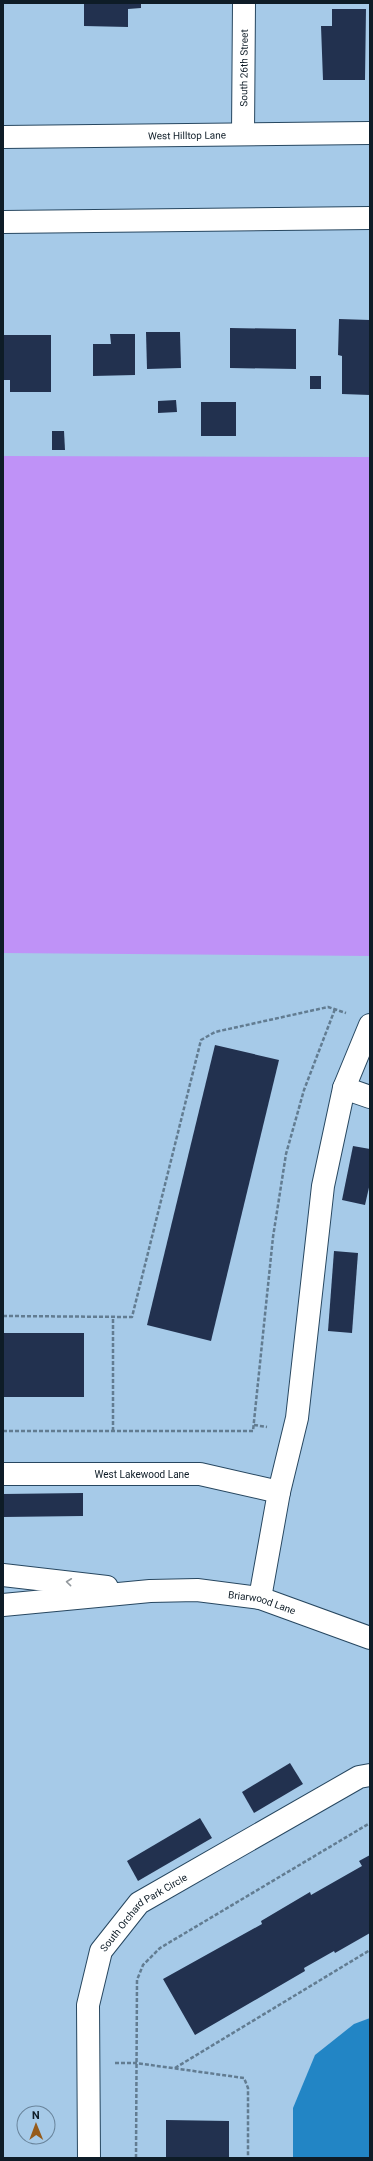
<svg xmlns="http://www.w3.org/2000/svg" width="373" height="2161" font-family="Roboto,sans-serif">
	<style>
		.green { fill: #bf92f7 }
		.water { fill: #2285c5 }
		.building { fill: #22314f }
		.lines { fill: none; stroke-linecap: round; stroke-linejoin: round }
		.minor-casing { stroke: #274760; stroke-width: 24 }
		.path { stroke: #627c91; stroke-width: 2.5; stroke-dasharray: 4 2; stroke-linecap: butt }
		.minor { stroke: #fff; stroke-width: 22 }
		.oneway { stroke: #93999e }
		.labels { text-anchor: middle; stroke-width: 4; stroke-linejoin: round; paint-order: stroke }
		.street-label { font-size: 10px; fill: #0e1c27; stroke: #a6cae8 }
	</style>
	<rect width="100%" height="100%" fill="#a6cae8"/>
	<!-- green -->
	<path class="green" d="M3 456 370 457V956L3 953Z"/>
	<!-- water -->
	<path class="water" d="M370 2018V2158H293V2108L315 2055 354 2024Z"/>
	<!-- building -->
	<g class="building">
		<path d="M84 3H141V8L128 9V27L84 26Z"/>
		<path d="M332 9H366L365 80H323L321 26H332Z"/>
		<path d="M339 319 370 320V395L342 394V356L338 355Z"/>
		<path d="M230 328 296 329V369L230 368Z"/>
		<path d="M146 332H180L181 368 147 369Z"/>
		<path d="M110 334H135V375L93 376V344H111Z"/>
		<path d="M3 335H51V392H10V380H3Z"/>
		<rect x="310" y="376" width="11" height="13"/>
		<path d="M176 400 177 412 158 413V401Z"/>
		<rect x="201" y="402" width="35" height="34"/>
		<path d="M52 431H64L65 450H52Z"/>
		<path d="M215 1045 279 1060 211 1341 147 1325Z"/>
		<path d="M353 1146 370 1149V1183L365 1205 342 1200Z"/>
		<path d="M334 1251 358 1253 352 1333 328 1331Z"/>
		<rect x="3" y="1333" width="81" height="64"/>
		<path d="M83 1493V1516L3 1517V1494Z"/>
		<path d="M290 1763 303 1784 254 1813 242 1792Z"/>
		<path d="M200 1818 212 1838 138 1881 127 1861Z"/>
		<path d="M370 1855V1933L335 1953 334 1951 304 1968 305 1971 195 2035 163 1979 262 1924 261 1921 310 1892 311 1895 362 1866 359 1861Z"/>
		<path d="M166 2120 229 2121V2158H166Z"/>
	</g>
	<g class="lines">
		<!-- minor casing -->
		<g class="minor-casing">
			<g id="minor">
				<path id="s1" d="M243 133 244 3"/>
				<path id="s2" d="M3 137 370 133"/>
				<path d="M3 222 370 218"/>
				<path d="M344 1088 370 1097"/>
				<path id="s3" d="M3 1474H200L279 1492"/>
				<path d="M3 1575 107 1587"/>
				<path d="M260 1598 279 1492 297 1418 323 1186 344 1088 370 1025"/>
				<path id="s4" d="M3 1605 150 1591 197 1590 260 1598 370 1638"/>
				<path id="s5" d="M89 2158 88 2005 101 1951 139 1903 359 1777 370 1775"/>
			</g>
		</g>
		<!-- path -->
		<g class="path">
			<path d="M3 1316 132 1317 201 1040 215 1032 328 1007 346 1013"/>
			<path d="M254 1425 267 1427"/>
			<path d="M3 1431H253L273 1237 286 1154 304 1090 335 1009"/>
			<path d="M113 1431V1317"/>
			<path d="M115 2063H136L244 2078 248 2088V2158"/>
			<path d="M175 2068 370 1950"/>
			<path d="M136 2158 137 1980 143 1965 160 1948 370 1823"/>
		</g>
		<!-- minor -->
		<use href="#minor" class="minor"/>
	</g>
	<!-- one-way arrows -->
	<defs><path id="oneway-chevron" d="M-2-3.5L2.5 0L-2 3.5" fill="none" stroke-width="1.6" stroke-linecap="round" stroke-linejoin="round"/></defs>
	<use class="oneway" href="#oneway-chevron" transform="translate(69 1582) rotate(-174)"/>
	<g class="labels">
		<!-- street labels -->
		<g class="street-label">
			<text dy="4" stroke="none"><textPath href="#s1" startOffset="65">South 26th Street</textPath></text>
			<text dy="4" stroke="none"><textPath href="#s2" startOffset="184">West Hilltop Lane</textPath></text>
			<text dy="4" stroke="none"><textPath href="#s3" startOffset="139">West Lakewood Lane</textPath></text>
			<text dy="4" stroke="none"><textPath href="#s4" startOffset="261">Briarwood Lane</textPath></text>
			<text dy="4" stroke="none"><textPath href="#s5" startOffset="267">South Orchard Park Circle</textPath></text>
		</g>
	</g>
	<!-- border -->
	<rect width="373" height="2161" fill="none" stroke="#0e1c27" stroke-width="8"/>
	<!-- north arrow -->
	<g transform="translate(36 2125) rotate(359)"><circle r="19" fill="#a6cae8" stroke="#69849b"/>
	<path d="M0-3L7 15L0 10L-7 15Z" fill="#965b1a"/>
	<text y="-6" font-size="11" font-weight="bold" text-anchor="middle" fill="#0e1c27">N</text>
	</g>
</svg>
